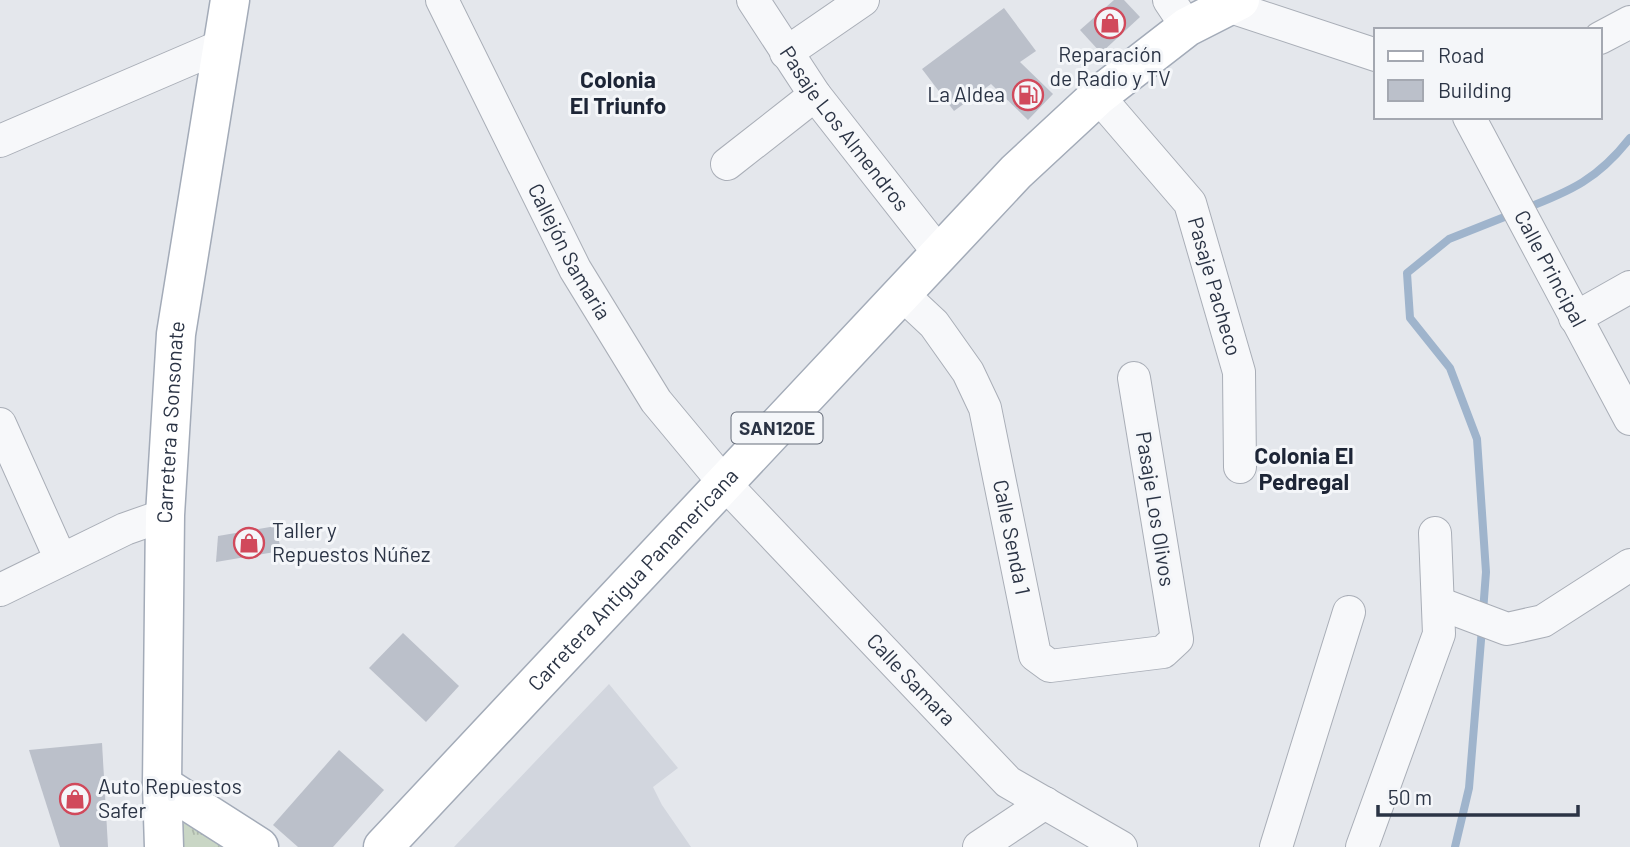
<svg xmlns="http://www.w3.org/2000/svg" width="1630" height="847" font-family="Barlow,sans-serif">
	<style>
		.built { fill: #d2d6de }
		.park { fill: url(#park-tufts) }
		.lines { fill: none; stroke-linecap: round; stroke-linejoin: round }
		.stream { stroke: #9fb4cc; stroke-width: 8 }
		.building { fill: #bbc0ca }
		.minor-casing { stroke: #a9aeb7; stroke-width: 34 }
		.primary-casing { stroke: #a3abb8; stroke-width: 41 }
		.minor { stroke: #f7f8fa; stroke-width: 32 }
		.primary { stroke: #fff; stroke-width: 38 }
		.labels { text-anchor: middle; stroke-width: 6; stroke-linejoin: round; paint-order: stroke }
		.shield { fill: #f4f6f9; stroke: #676e7b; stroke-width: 2 }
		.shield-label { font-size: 19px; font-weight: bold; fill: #2b3445 }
		.poi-label { font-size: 21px; fill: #2b3445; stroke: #f4f6f9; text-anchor: start }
		.street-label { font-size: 21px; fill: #2b3445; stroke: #f4f6f9 }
		.neighbourhood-label { font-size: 23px; font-weight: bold; fill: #1d2536; stroke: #f4f6f9 }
	</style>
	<defs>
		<pattern id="park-tufts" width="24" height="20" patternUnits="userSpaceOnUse" patternTransform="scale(1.75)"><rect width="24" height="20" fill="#c9d6c5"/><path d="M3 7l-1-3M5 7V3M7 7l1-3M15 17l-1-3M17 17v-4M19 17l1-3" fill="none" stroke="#adb8ab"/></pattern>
	</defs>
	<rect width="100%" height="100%" fill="#e4e7ec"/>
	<!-- built -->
	<path class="built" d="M609 684 678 768 653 787 662 805 691 847H454Z"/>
	<!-- park -->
	<path class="park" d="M191 820 227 847H183V824Z"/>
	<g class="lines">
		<!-- stream -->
		<g class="stream">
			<path d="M1524 209C1571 191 1598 179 1630 138"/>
			<path d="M1483 612 1486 572 1477 439 1450 368 1410 318 1407 273 1449 239 1512 214"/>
			<path d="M1455 847 1469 788 1482 628"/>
		</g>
	</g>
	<!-- building -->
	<g class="building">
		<path d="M1114 0H1124L1140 17 1101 53 1080 30Z"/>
		<path d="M1004 8 1036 51 1020 62 1053 94 1028 120 991 84 954 111 922 69Z"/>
		<path d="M276 526 281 551 216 562 218 536Z"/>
		<path d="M403 633 459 686 426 722 369 668Z"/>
		<path d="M102 743 108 847H60L29 750Z"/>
		<path d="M339 750 384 790 333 847H298L273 825Z"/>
	</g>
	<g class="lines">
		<!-- minor casing -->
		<g class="minor-casing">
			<g id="minor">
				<path id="s1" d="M442 0 575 269 656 401 725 484 1008 782 1121 847"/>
				<path id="s2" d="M753 0 815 95 939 253"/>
				<path d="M1169 0 1187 27"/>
				<path d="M1228 6 1376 55"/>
				<path d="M1600 38 1630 22"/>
				<path d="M786 53 863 0"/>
				<path id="s3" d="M1098 96 1190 203 1239 372 1240 467"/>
				<path id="s4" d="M1469 117 1630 419"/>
				<path d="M0 141 221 46"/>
				<path d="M727 164 815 95"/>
				<path id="s5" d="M903 295 934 324 968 372 985 408 1035 655 1050 666 1163 652 1177 639 1134 378"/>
				<path d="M1575 318 1630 287"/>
				<path d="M0 424 61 560"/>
				<path d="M0 590 125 529 165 515"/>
				<path d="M1438 603 1507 629 1543 621 1630 565"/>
				<path d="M979 847 1045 803"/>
				<path d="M1276 847 1349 612"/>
				<path d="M1362 847 1439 634 1435 533"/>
			</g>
		</g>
		<!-- primary casing -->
		<g class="primary-casing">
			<g id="primary">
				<path d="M162 785 259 847"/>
				<path id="s6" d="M164 847 162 785 165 515 176 334 230 0"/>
				<path id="s7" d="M383 847 1016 172 1098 96 1187 27 1240 0"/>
			</g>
		</g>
		<!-- minor -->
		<use href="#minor" class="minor"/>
		<!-- primary -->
		<use href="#primary" class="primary"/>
	</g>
	<!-- icons -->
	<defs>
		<g id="shop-ring" transform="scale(1.575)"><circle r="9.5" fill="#f4f6f9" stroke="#d1495b" stroke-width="1.5"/><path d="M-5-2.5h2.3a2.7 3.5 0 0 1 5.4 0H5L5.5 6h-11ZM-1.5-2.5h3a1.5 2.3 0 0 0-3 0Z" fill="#d1495b"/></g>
		<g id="fuel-ring" transform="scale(1.575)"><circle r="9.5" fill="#f4f6f9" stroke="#d1495b" stroke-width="1.5"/><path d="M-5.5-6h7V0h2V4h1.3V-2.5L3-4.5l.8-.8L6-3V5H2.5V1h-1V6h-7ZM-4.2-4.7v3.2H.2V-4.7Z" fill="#d1495b"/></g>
	</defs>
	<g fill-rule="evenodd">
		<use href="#shop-ring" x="1110" y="23"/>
		<use href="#fuel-ring" x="1028" y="95"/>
		<use href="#shop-ring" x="249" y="543"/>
		<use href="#shop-ring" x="75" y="799"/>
	</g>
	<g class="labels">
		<!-- shield labels -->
		<rect class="shield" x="731.5" y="412.5" width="91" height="31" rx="5"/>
		<g class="shield-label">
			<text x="777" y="435">SAN120E</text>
		</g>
		<!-- poi labels -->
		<g class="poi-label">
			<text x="1110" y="62" text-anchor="middle">Reparación<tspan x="1110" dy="24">de Radio y TV</tspan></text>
			<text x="1005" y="102" text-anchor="end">La Aldea</text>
			<text x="272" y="538">Taller y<tspan x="272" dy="24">Repuestos Núñez</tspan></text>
			<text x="98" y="794">Auto Repuestos<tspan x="98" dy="24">Safer</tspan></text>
		</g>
		<!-- street labels -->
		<g class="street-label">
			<text dy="7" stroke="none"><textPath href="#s2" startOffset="158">Pasaje Los Almendros</textPath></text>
			<text dy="7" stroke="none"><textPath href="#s1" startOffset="282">Callejón Samaria</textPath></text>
			<text dy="7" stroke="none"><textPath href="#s4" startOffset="172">Calle Principal</textPath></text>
			<text dy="7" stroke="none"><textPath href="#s3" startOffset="228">Pasaje Pacheco</textPath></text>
			<text dy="7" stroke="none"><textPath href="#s6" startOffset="425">Carretera a Sonsonate</textPath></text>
			<text transform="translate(1155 509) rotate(81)" y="7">Pasaje Los Olivos</text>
			<text dy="7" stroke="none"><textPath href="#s5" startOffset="273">Calle Senda 1</textPath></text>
			<text dy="7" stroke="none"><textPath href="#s7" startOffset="366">Carretera Antigua Panamericana</textPath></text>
			<text dy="7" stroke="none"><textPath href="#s1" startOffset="833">Calle Samara</textPath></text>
		</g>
		<!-- neighbourhood labels -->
		<g class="neighbourhood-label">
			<text x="618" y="88">Colonia<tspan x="618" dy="26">El Triunfo</tspan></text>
			<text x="1304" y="464">Colonia El<tspan x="1304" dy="26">Pedregal</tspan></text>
		</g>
	</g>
	<!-- legend -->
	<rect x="1374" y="28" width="228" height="91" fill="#f4f6f9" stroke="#a4a8b1" stroke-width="2"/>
	<rect x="1388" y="51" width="35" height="10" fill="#ffffff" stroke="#a4a8b1" stroke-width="2"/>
	<text x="1438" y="63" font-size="21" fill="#2b3445">Road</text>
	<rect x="1388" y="80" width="35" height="21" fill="#bbc0ca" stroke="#a4a8b1" stroke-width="2"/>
	<text x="1438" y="98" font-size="21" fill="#2b3445">Building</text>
	<!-- scale -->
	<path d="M1378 805v10h200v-10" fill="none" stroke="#2b3445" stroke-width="3.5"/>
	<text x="1388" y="805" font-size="21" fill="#2b3445" stroke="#f4f6f9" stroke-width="5" paint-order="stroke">50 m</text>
</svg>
